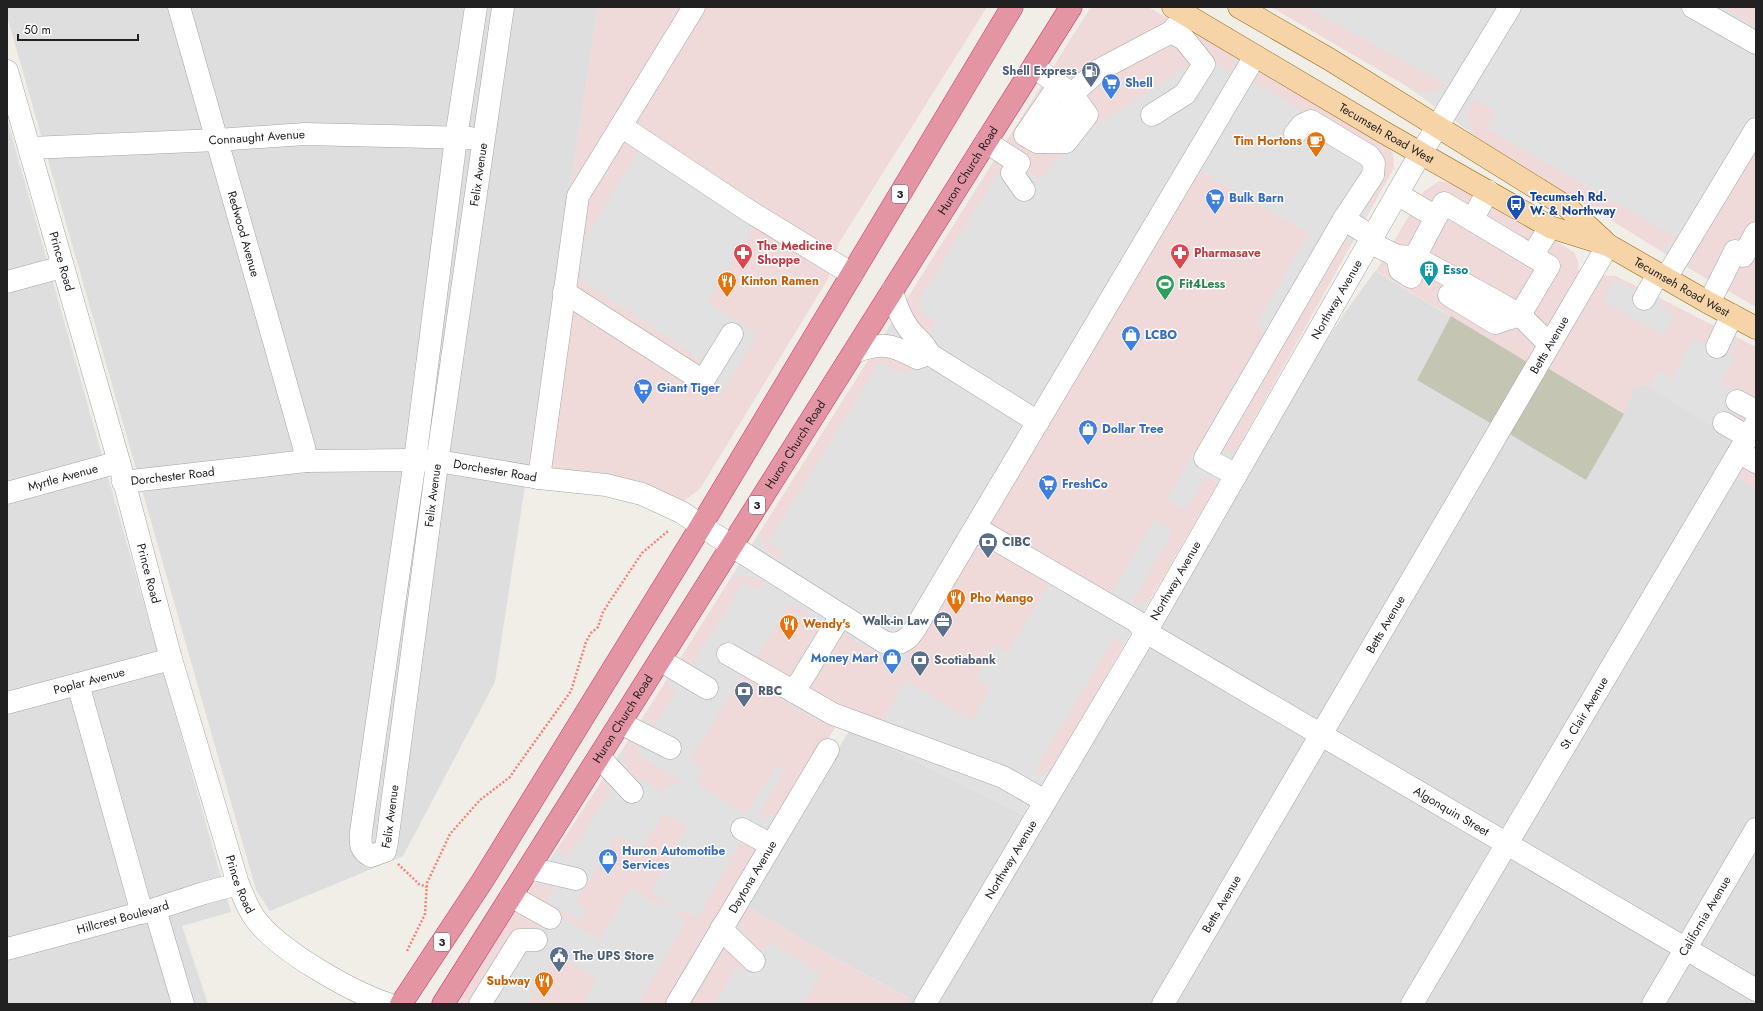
<svg xmlns="http://www.w3.org/2000/svg" width="1763" height="1011" font-family="Jost,sans-serif">
	<style>
		.residential { fill: #dfdede }
		.commercial { fill: #f0dad9 }
		.construction { fill: #c5c5b4 }
		.parking { fill: #e1e1e1; fill-rule: evenodd }
		.lines { fill: none; stroke-linecap: round; stroke-linejoin: round }
		.minor-casing { stroke: #a5a5a5; stroke-width: 23 }
		.major-casing { stroke: #956509; stroke-width: 23 }
		.highway-casing { stroke: #d2326a; stroke-width: 23 }
		.path { stroke: #f28378; stroke-width: 2.5; stroke-dasharray: 2 2; stroke-linecap: butt }
		.minor { stroke: #fff; stroke-width: 22 }
		.major { stroke: #f7d4a7; stroke-width: 22 }
		.highway { stroke: #e395a4; stroke-width: 22 }
		.labels { text-anchor: middle; stroke-width: 3; stroke-linejoin: round; paint-order: stroke }
		.shield { fill: #fff; stroke: #646464; stroke-width: 1 }
		.shield-label { font-size: 11px; font-weight: bold; fill: #212121 }
		.service-label { font-size: 12px; font-weight: bold; fill: #4e5e75; stroke: #fff; text-anchor: start }
		.shop-label { font-size: 12px; font-weight: bold; fill: #366cbe; stroke: #fff; text-anchor: start }
		.street-label { font-size: 12px; fill: #212121; stroke: #fff }
		.food-label { font-size: 12px; font-weight: bold; fill: #c56008; stroke: #fff; text-anchor: start }
		.transit-label { font-size: 12px; font-weight: bold; fill: #164399; stroke: #fff; text-anchor: start }
		.health-label { font-size: 12px; font-weight: bold; fill: #be3a42; stroke: #fff; text-anchor: start }
		.culture-label { font-size: 12px; font-weight: bold; fill: #0d838f; stroke: #fff; text-anchor: start }
		.leisure-label { font-size: 12px; font-weight: bold; fill: #27864d; stroke: #fff; text-anchor: start }
	</style>
	<rect width="100%" height="100%" fill="#f1eee8"/>
	<!-- residential -->
	<g class="residential">
		<path d="M7 7H598L495 682 403 856 270 911 256 890 7 16Z"/>
		<path d="M7 119 231 912 182 926 208 1004H7Z"/>
		<path d="M1375 271 1528 363 1624 413 1633 388 1645 385 1751 449 1735 476 1756 489V1004H907L909 998 836 959 743 904 851 728 1025 816 1304 375 1344 314Z"/>
	</g>
	<!-- commercial -->
	<g class="commercial">
		<path d="M598 7H987L839 243 828 279 700 489 685 500 671 498 634 481 528 464Z"/>
		<path d="M1094 7H1148L1386 143 1393 154 1394 168 1234 455 1025 816 839 721 667 1004H458L459 998 626 744 1089 10Z"/>
		<path d="M1271 7H1756V307L1690 269 1481 140 1408 87Z"/>
		<path d="M1439 181 1459 185 1574 252 1578 261 1579 272 1529 363 1376 271 1423 192Z"/>
		<path d="M1600 275 1616 276 1756 347V489L1735 476 1750 448 1645 385 1633 388 1624 414 1546 367Z"/>
		<path d="M743 904 836 959 910 999 907 1004H686Z"/>
	</g>
	<!-- construction -->
	<g class="construction">
		<path d="M1451 316 1529 363 1492 424 1417 380Z"/>
		<path d="M1546 367 1624 414 1586 480 1508 433Z"/>
	</g>
	<!-- parking -->
	<g class="parking">
		<path d="M1307 7H1723L1756 27V145L1694 252 1690 269 1661 251 1677 238 1486 128 1496 111 1473 98 1469 107 1468 118 1476 136 1414 91 1427 93 1439 91 1446 85Z"/>
		<path d="M1208 54 1211 61 1231 71 1235 63 1233 56 1261 71 1253 75 1250 79 1371 153 1363 206H1372L1349 245 1344 237 1224 449 1234 455 1217 483 1206 476 1185 510 1166 500 1265 332 1256 325 1306 237 1309 239 1311 235 1197 169 986 529 1107 600 1154 520 1173 531 1131 604 1148 602 1123 646 1116 635 1033 773 1051 770 1025 816 839 721H816L743 675 690 760 704 769 696 783 746 814 777 765 784 770 759 815 762 818 783 815 759 853 748 839H742L697 918 678 908 677 915 686 921 638 1004H582L597 979 557 955 528 1004H498L494 1001 538 924 532 916 516 913 528 893 536 902 599 939 630 888 663 907 667 902 651 893 687 827 664 813 641 849 617 835 576 902 588 909 580 922 546 901 553 889 550 886 535 883 558 848 561 856H568L611 791 605 777 622 750 629 773 661 791 680 781 637 754 643 744H626L644 716 654 727 678 687 665 683 682 656 688 671 744 582 758 589 762 588 763 583 756 578 742 576 729 581 760 533 765 547 772 555 779 559 783 552 768 543 880 361 898 372 907 374 912 365 909 357 871 356 906 300 910 319 921 333 932 331 934 321 917 309 918 302 1000 169 1031 173 1039 180 1084 132ZM976 539 1050 583 1007 653 994 645 976 679 990 688 972 720 905 680 878 729 803 689 837 630 901 668ZM790 603 823 622 787 680 755 661Z"/>
		<path d="M638 151 754 226 708 303 758 334 721 394 711 388 720 372 580 280 582 243Z"/>
		<path d="M1617 280 1635 290 1638 287 1662 299 1659 305 1675 314 1663 336 1603 301 1612 281Z"/>
		<path d="M1718 328 1738 338 1729 354 1735 358 1721 383 1742 393V412L1737 423 1735 439 1649 388 1658 371 1671 378 1693 339 1708 345Z"/>
		<path d="M735 920 762 954 769 941 821 974 803 1004H714L737 966 747 972 749 969 723 941Z"/>
	</g>
	<g class="lines">
		<!-- minor casing -->
		<g class="minor-casing">
			<g id="minor">
				<path id="s1" d="M179 7 304 447 306 461"/>
				<path id="s2" d="M476 7 456 138 415 460 361 832C360 844 360 850 371 856L385 851 387 842 439 449 503 7"/>
				<path d="M1693 7 1756 43"/>
				<path d="M1034 67 1072 94 1099 70 1171 32 1186 15"/>
				<path id="s3" d="M7 71 119 462 171 659 238 884C243 895 247 907 254 917 277 950 350 991 388 1004"/>
				<path d="M1059 85 1025 135 1037 142H1066L1087 115 1072 94"/>
				<path d="M1152 115 1185 94 1204 64 1184 39 1171 32"/>
				<path d="M621 126 749 211 852 274"/>
				<path d="M1295 134 1302 125 1311 121 1369 156 1374 163 1373 175 1344 219"/>
				<path d="M986 142 1019 163 1012 173 1024 190"/>
				<path d="M1043 142 1076 100"/>
				<path id="s4" d="M30 148 217 140 305 134 470 138"/>
				<path d="M1397 194 1436 217 1444 203 1549 266 1520 315 1495 323 1449 295"/>
				<path d="M1472 220 1488 191"/>
				<path d="M1369 242 1397 256 1415 257 1490 298 1520 315 1549 344"/>
				<path d="M1397 256 1400 270 1411 277"/>
				<path d="M1532 256 1550 227"/>
				<path d="M1743 256 1756 233"/>
				<path d="M1415 257 1436 217"/>
				<path d="M1666 278 1756 129"/>
				<path d="M7 282 62 267"/>
				<path d="M892 291C896 306 900 317 909 329 917 340 924 341 929 354L1038 422"/>
				<path d="M564 292 703 381 732 334"/>
				<path d="M1644 299 1658 274"/>
				<path d="M1709 303 1735 251"/>
				<path d="M1717 347 1732 315"/>
				<path d="M854 352C882 342 891 344 917 358L929 354"/>
				<path d="M1737 401 1756 411"/>
				<path d="M1724 423 1748 437"/>
				<path d="M1739 452 1756 462"/>
				<path d="M1236 475 1205 458 1344 219 1372 237"/>
				<path d="M539 478 578 196 694 7"/>
				<path id="s5" d="M123 482 306 461 415 460 438 461 539 478 606 485 642 494 681 512 732 546 884 642C905 649 913 633 922 617L1255 56"/>
				<path id="s6" d="M7 493 119 462"/>
				<path id="s7" d="M976 528 1136 621 1146 632 1756 990"/>
				<path d="M728 654 833 714 1003 777 1045 801"/>
				<path d="M660 660 707 688"/>
				<path d="M78 684 142 913"/>
				<path d="M794 692 841 615"/>
				<path id="s8" d="M7 703 171 659"/>
				<path d="M620 723 670 748"/>
				<path d="M599 757 632 792"/>
				<path d="M742 829 771 845"/>
				<path d="M529 868 576 879"/>
				<path d="M511 896 550 918"/>
				<path d="M155 909 183 1004"/>
				<path d="M721 929 754 961"/>
				<path id="s9" d="M7 949 155 909 204 893 238 884"/>
				<path d="M480 1004 520 940H536"/>
				<path id="s10" d="M677 1004 828 750"/>
				<path id="s11" d="M925 1004 1146 632 1412 168 1510 7"/>
				<path id="s12" d="M1163 1004 1608 245"/>
				<path id="s13" d="M1412 1004 1756 423"/>
				<path id="s14" d="M1653 1004 1756 829"/>
			</g>
		</g>
		<!-- major casing -->
		<g class="major-casing">
			<g id="major">
				<path id="s15" d="M1173 7 1385 133 1550 227 1608 245 1709 303 1756 328"/>
				<path d="M1239 7 1329 59 1567 207 1604 241"/>
			</g>
		</g>
		<!-- highway casing -->
		<g class="highway-casing">
			<g id="highway">
				<path d="M401 1004 483 880 701 526 1012 7"/>
				<path id="s16" d="M443 1004 1071 7"/>
			</g>
		</g>
		<!-- path -->
		<g class="path">
			<path d="M398 864 419 884 427 887"/>
			<path d="M407 951 425 914 427 883 450 834 480 800 510 777 516 768 571 691 586 642 591 633 598 627 603 612 612 598 642 553 668 531"/>
		</g>
		<!-- minor -->
		<use href="#minor" class="minor"/>
		<!-- major -->
		<use href="#major" class="major"/>
		<!-- highway -->
		<use href="#highway" class="highway"/>
	</g>
	<!-- icons -->
	<defs>
		<g id="fuel-pin" transform="scale(1)"><path d="M0 17L-7.5 6A9.5 9.5 0 1 1 7.5 6Z" fill="#5c6f8a" stroke="#fff"/><path d="M-5.5-6h7V0h2V4h1.3V-2.5L3-4.5l.8-.8L6-3V5H2.5V1h-1V6h-7ZM-4.2-4.7v3.2H.2V-4.7Z" fill="#fff"/></g>
		<g id="supermarket-pin" transform="scale(1)"><path d="M0 17L-7.5 6A9.5 9.5 0 1 1 7.5 6Z" fill="#3f7fe0" stroke="#fff"/><path d="M-6-5.5h2.5l.6 2H6L4.5 2H-2.5L-4.4-4H-6ZM-1.5 3.2a1.3 1.3 0 1 0 .1 0ZM3 3.2a1.3 1.3 0 1 0 .1 0Z" fill="#fff"/></g>
		<g id="cafe-pin" transform="scale(1)"><path d="M0 17L-7.5 6A9.5 9.5 0 1 1 7.5 6Z" fill="#e8710a" stroke="#fff"/><path d="M-5.5-4.5H6V0H3Q3 3.5 0 3.5H-2.5Q-5.5 3.5-5.5 0ZM3-3.2v2h1.7v-2ZM-6 4.5H4V6H-6Z" fill="#fff"/></g>
		<g id="bus-pin" transform="scale(1)"><path d="M0 17L-7.5 6A9.5 9.5 0 1 1 7.5 6Z" fill="#1a4fb4" stroke="#fff"/><path d="M-5-6H5V4H4V6H2V4H-2V6H-4V4H-5ZM-3.5-4V0h7V-4ZM-3.5 1.2v1.5H-2V1.2ZM2 1.2v1.5H3.5V1.2Z" fill="#fff"/></g>
		<g id="pharmacy-pin" transform="scale(1)"><path d="M0 17L-7.5 6A9.5 9.5 0 1 1 7.5 6Z" fill="#e0444e" stroke="#fff"/><path d="M-2-6h4v4h4v4h-4v4h-4v-4h-4v-4h4Z" fill="#fff"/></g>
		<g id="building-pin" transform="scale(1)"><path d="M0 17L-7.5 6A9.5 9.5 0 1 1 7.5 6Z" fill="#0f9aa8" stroke="#fff"/><path d="M-4-6H4V6H1V3H-1V6H-4ZM-2.5-4.3h1.7v1.8h-1.7ZM.8-4.3h1.7v1.8H.8ZM-2.5-1h1.7V.8h-1.7ZM.8-1h1.7V.8H.8Z" fill="#fff"/></g>
		<g id="restaurant-pin" transform="scale(1)"><path d="M0 17L-7.5 6A9.5 9.5 0 1 1 7.5 6Z" fill="#e8710a" stroke="#fff"/><path d="M-5-6h1v4h1v-4h1v4h1v-4h1v5L-1.5 .5V6h-2V.5L-5-1ZM5-6V6H3V1.5H1.5Q1.5-4 5-6Z" fill="#fff"/></g>
		<g id="stadium-pin" transform="scale(1)"><path d="M0 17L-7.5 6A9.5 9.5 0 1 1 7.5 6Z" fill="#2e9e5b" stroke="#fff"/><path d="M0-5a6.5 5 0 1 0 0 10a6.5 5 0 1 0 0-10ZM-3.5-1.8h7v3.6h-7Z" fill="#fff"/></g>
		<g id="shop-pin" transform="scale(1)"><path d="M0 17L-7.5 6A9.5 9.5 0 1 1 7.5 6Z" fill="#3f7fe0" stroke="#fff"/><path d="M-5-2.5h2.3a2.7 3.5 0 0 1 5.4 0H5L5.5 6h-11ZM-1.5-2.5h3a1.5 2.3 0 0 0-3 0Z" fill="#fff"/></g>
		<g id="bank-pin" transform="scale(1)"><path d="M0 17L-7.5 6A9.5 9.5 0 1 1 7.5 6Z" fill="#5c6f8a" stroke="#fff"/><path d="M-6-4H6V4H-6ZM0-2.3a2.3 2.3 0 1 0 0 4.6a2.3 2.3 0 1 0 0-4.6Z" fill="#fff"/></g>
		<g id="office-pin" transform="scale(1)"><path d="M0 17L-7.5 6A9.5 9.5 0 1 1 7.5 6Z" fill="#5c6f8a" stroke="#fff"/><path d="M-6-3h4V-5.5h4V-3h4V5H-6ZM-1-4.5V-3h2v-1.5ZM-6 0V1H6V0Z" fill="#fff"/></g>
		<g id="civic-pin" transform="scale(1)"><path d="M0 17L-7.5 6A9.5 9.5 0 1 1 7.5 6Z" fill="#5c6f8a" stroke="#fff"/><path d="M-.6-6.5H3V-4.5H.6V-3L4-1V1h2V6H-6V1h2V-1L-.6-3ZM-1.2 2.5V6h2.4V2.5Z" fill="#fff"/></g>
	</defs>
	<g fill-rule="evenodd">
		<use href="#fuel-pin" x="1091" y="71"/>
		<use href="#supermarket-pin" x="1111" y="83"/>
		<use href="#cafe-pin" x="1316" y="141"/>
		<use href="#supermarket-pin" x="1215" y="198"/>
		<use href="#bus-pin" x="1516" y="204"/>
		<use href="#pharmacy-pin" x="743" y="253"/>
		<use href="#pharmacy-pin" x="1180" y="253"/>
		<use href="#building-pin" x="1429" y="270"/>
		<use href="#restaurant-pin" x="727" y="281"/>
		<use href="#stadium-pin" x="1165" y="284"/>
		<use href="#shop-pin" x="1131" y="335"/>
		<use href="#supermarket-pin" x="643" y="388"/>
		<use href="#shop-pin" x="1088" y="429"/>
		<use href="#supermarket-pin" x="1048" y="484"/>
		<use href="#bank-pin" x="988" y="542"/>
		<use href="#restaurant-pin" x="956" y="598"/>
		<use href="#office-pin" x="943" y="621"/>
		<use href="#restaurant-pin" x="789" y="624"/>
		<use href="#shop-pin" x="892" y="658"/>
		<use href="#bank-pin" x="920" y="660"/>
		<use href="#bank-pin" x="744" y="691"/>
		<use href="#shop-pin" x="608" y="858"/>
		<use href="#civic-pin" x="559" y="956"/>
		<use href="#restaurant-pin" x="544" y="981"/>
	</g>
	<g class="labels">
		<!-- shield labels -->
		<g class="shield">
			<rect x="892" y="185" width="16" height="18" rx="3"/>
			<rect x="749" y="496" width="16" height="18" rx="3"/>
			<rect x="434" y="933" width="16" height="18" rx="3"/>
		</g>
		<g class="shield-label">
			<text x="900" y="198">3</text>
			<text x="757" y="509">3</text>
			<text x="442" y="946">3</text>
		</g>
		<!-- service labels -->
		<g class="service-label">
			<text x="1077" y="75" text-anchor="end">Shell Express</text>
			<text x="1002" y="546">CIBC</text>
			<text x="929" y="625" text-anchor="end">Walk-in Law</text>
			<text x="934" y="664">Scotiabank</text>
			<text x="758" y="695">RBC</text>
			<text x="573" y="960">The UPS Store</text>
		</g>
		<!-- shop labels -->
		<g class="shop-label">
			<text x="1125" y="87">Shell</text>
			<text x="1229" y="202">Bulk Barn</text>
			<text x="1145" y="339">LCBO</text>
			<text x="657" y="392">Giant Tiger</text>
			<text x="1102" y="433">Dollar Tree</text>
			<text x="1062" y="488">FreshCo</text>
			<text x="878" y="662" text-anchor="end">Money Mart</text>
			<text x="622" y="855">Huron Automotibe<tspan x="622" dy="14">Services</tspan></text>
		</g>
		<!-- street labels -->
		<g class="street-label">
			<text dy="4" stroke="none"><textPath href="#s15" startOffset="248">Tecumseh Road West</textPath></text>
			<text dy="4" stroke="none"><textPath href="#s4" startOffset="227">Connaught Avenue</textPath></text>
			<text dy="4" stroke="none"><textPath href="#s16" startOffset="985">Huron Church Road</textPath></text>
			<text dy="4" stroke="none"><textPath href="#s2" startOffset="1559">Felix Avenue</textPath></text>
			<text dy="4" stroke="none"><textPath href="#s1" startOffset="236">Redwood Avenue</textPath></text>
			<text dy="4" stroke="none"><textPath href="#s3" startOffset="198">Prince Road</textPath></text>
			<text dy="4" stroke="none"><textPath href="#s15" startOffset="582">Tecumseh Road West</textPath></text>
			<text dy="4" stroke="none"><textPath href="#s11" startOffset="816">Northway Avenue</textPath></text>
			<text dy="4" stroke="none"><textPath href="#s12" startOffset="764">Betts Avenue</textPath></text>
			<text dy="4" stroke="none"><textPath href="#s16" startOffset="661">Huron Church Road</textPath></text>
			<text dy="4" stroke="none"><textPath href="#s5" startOffset="374">Dorchester Road</textPath></text>
			<text dy="4" stroke="none"><textPath href="#s5" startOffset="50">Dorchester Road</textPath></text>
			<text dy="4" stroke="none"><textPath href="#s6" startOffset="58">Myrtle Avenue</textPath></text>
			<text dy="4" stroke="none"><textPath href="#s2" startOffset="1235">Felix Avenue</textPath></text>
			<text dy="4" stroke="none"><textPath href="#s3" startOffset="522">Prince Road</textPath></text>
			<text dy="4" stroke="none"><textPath href="#s11" startOffset="492">Northway Avenue</textPath></text>
			<text dy="4" stroke="none"><textPath href="#s12" startOffset="440">Betts Avenue</textPath></text>
			<text dy="4" stroke="none"><textPath href="#s8" startOffset="85">Poplar Avenue</textPath></text>
			<text dy="4" stroke="none"><textPath href="#s13" startOffset="338">St. Clair Avenue</textPath></text>
			<text dy="4" stroke="none"><textPath href="#s16" startOffset="337">Huron Church Road</textPath></text>
			<text dy="4" stroke="none"><textPath href="#s7" startOffset="554">Algonquin Street</textPath></text>
			<text dy="4" stroke="none"><textPath href="#s2" startOffset="911">Felix Avenue</textPath></text>
			<text dy="4" stroke="none"><textPath href="#s11" startOffset="168">Northway Avenue</textPath></text>
			<text dy="4" stroke="none"><textPath href="#s10" startOffset="148">Daytona Avenue</textPath></text>
			<text dy="4" stroke="none"><textPath href="#s3" startOffset="846">Prince Road</textPath></text>
			<text dy="4" stroke="none"><textPath href="#s12" startOffset="116">Betts Avenue</textPath></text>
			<text dy="4" stroke="none"><textPath href="#s14" startOffset="102">California Avenue</textPath></text>
			<text dy="4" stroke="none"><textPath href="#s9" startOffset="120">Hillcrest Boulevard</textPath></text>
		</g>
		<!-- food labels -->
		<g class="food-label">
			<text x="1302" y="145" text-anchor="end">Tim Hortons</text>
			<text x="741" y="285">Kinton Ramen</text>
			<text x="970" y="602">Pho Mango</text>
			<text x="803" y="628">Wendy's</text>
			<text x="530" y="985" text-anchor="end">Subway</text>
		</g>
		<!-- transit labels -->
		<g class="transit-label">
			<text x="1530" y="201">Tecumseh Rd.<tspan x="1530" dy="14">W. &amp; Northway</tspan></text>
		</g>
		<!-- health labels -->
		<g class="health-label">
			<text x="757" y="250">The Medicine<tspan x="757" dy="14">Shoppe</tspan></text>
			<text x="1194" y="257">Pharmasave</text>
		</g>
		<!-- culture labels -->
		<g class="culture-label">
			<text x="1443" y="274">Esso</text>
		</g>
		<!-- leisure labels -->
		<g class="leisure-label">
			<text x="1179" y="288">Fit4Less</text>
		</g>
	</g>
	<!-- border -->
	<rect width="1763" height="1011" fill="none" stroke="#212121" stroke-width="16"/>
	<!-- scale -->
	<path d="M18 34v6h120v-6" fill="none" stroke="#212121" stroke-width="2"/>
	<text x="24" y="34" font-size="12" fill="#212121" stroke="#ffffff" stroke-width="3" paint-order="stroke">50 m</text>
</svg>
